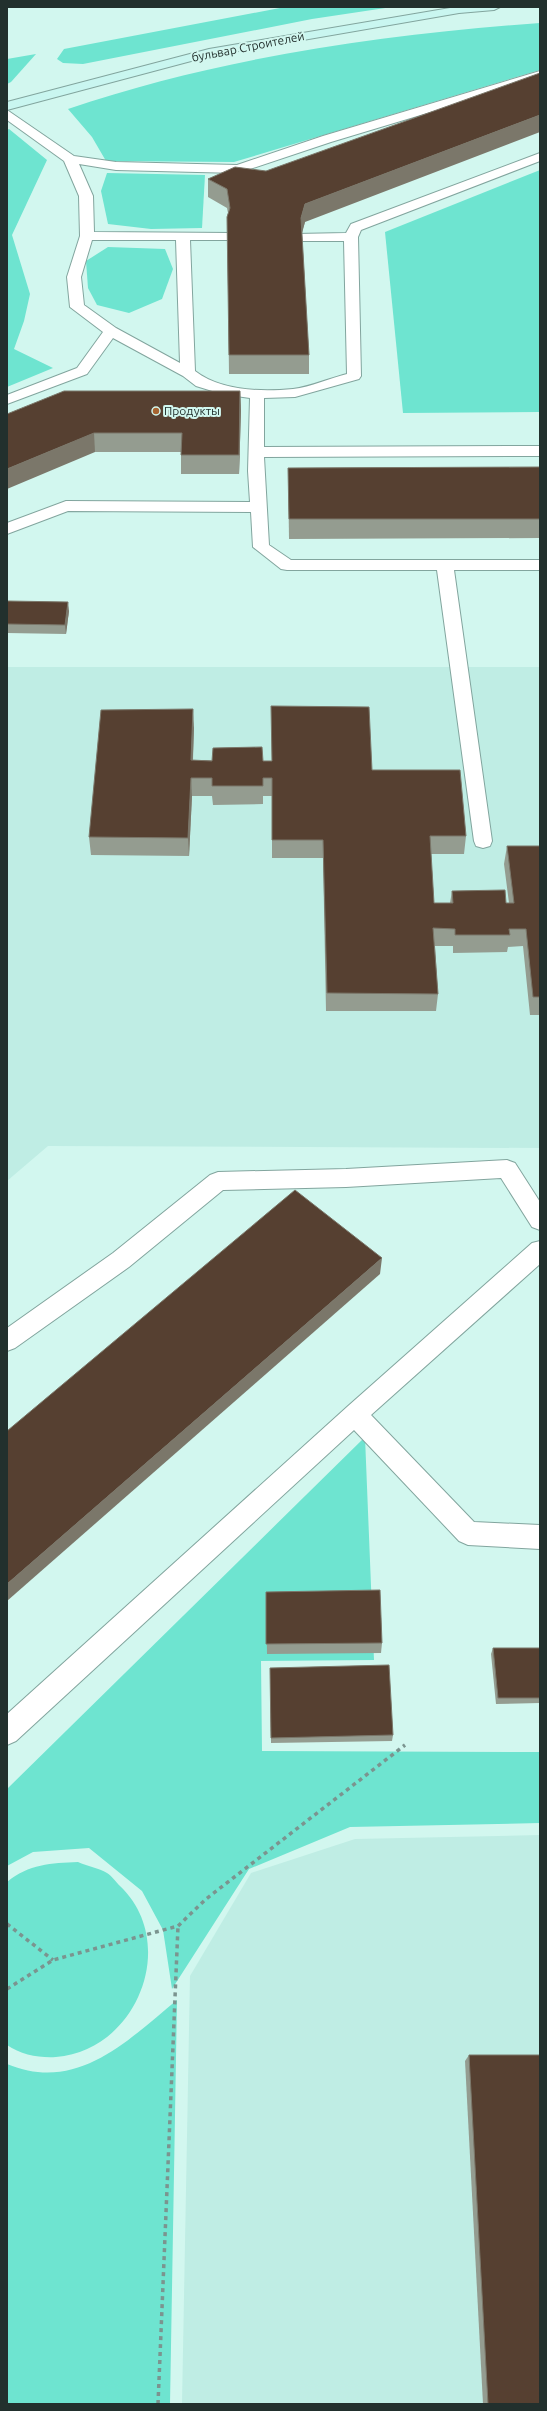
<svg xmlns="http://www.w3.org/2000/svg" width="547" height="2411" font-family="Ubuntu,sans-serif">
	<style>
		.built { fill: #bfede4 }
		.green { fill: #6ee4d0 }
		.lines { fill: none; stroke-linecap: round; stroke-linejoin: round }
		.lane-casing { stroke: #82a59e; stroke-width: 2 }
		.secondary-casing { stroke: #82a59e; stroke-width: 2 }
		.path { stroke: #7b948f; stroke-width: 3.5; stroke-dasharray: 4 4; stroke-linecap: butt }
		.lane { fill: #fff; fill-rule: evenodd }
		.secondary { fill: #c9f6f0; fill-rule: evenodd }
		.wall { fill: #949c90 }
		.shaded-wall { fill: #7b776a }
		.building { fill: #564031; stroke: #7b776a }
		.poi-dot { fill: #a66431; stroke: #d2f7ef; stroke-width: 1.5 }
		.labels { text-anchor: middle; stroke-width: 4; stroke-linejoin: round; paint-order: stroke }
		.far-street-label { font-size: 12px; fill: #22302d; stroke: #d2f7ef }
		.far-poi-label { font-size: 12px; fill: #22302d; stroke: #d2f7ef; text-anchor: start }
	</style>
	<rect width="100%" height="100%" fill="#d2f7ef"/>
	<!-- built -->
	<g class="built">
		<path d="M7 667H540V1148L48 1146 7 1181Z"/>
		<path d="M540 1835V2404H182L190 1976 251 1873 355 1839Z"/>
	</g>
	<!-- green -->
	<g class="green">
		<path d="M285 7H392L312 19 83 64 63 63 57 59 64 49Z"/>
		<path d="M540 23V70L234 162 106 161 92 137 68 109C217 58 384 34 540 23Z"/>
		<path d="M36 54 11 82 7 84V59Z"/>
		<path d="M9 129 47 160 12 235 30 294 24 321 14 349 53 368 7 387V130Z"/>
		<path d="M540 170V412L403 413 385 232Z"/>
		<path d="M107 173 205 175 202 228 151 229 108 224 101 191Z"/>
		<path d="M108 247 165 249 173 269 162 299 129 313 97 305 88 288 86 261Z"/>
		<path d="M365 1437 374 1660 261 1661 262 1751 540 1752V1823L350 1827 249 1869 172 1989 163 1930 142 1891 89 1848 33 1852 7 1866V1789Z"/>
		<path d="M78 1862C87 1866 99 1868 107 1873 112 1876 116 1882 120 1886 180 1943 137 2051 56 2057 40 2058 21 2055 7 2045V1882C29 1864 51 1863 78 1862Z"/>
		<path d="M177 2000 170 2404H7V2064C77 2093 126 2042 177 2000Z"/>
	</g>
	<g class="lines">
		<!-- lane casing -->
		<g class="lane-casing">
			<g id="lane">
				<path d="M540 71V79L331 142 238 173 116 170 79 164 93 196 94 232 232 233 234 236 232 239 227 240H190L195 371C221 391 261 392 293 389 311 387 330 378 347 374L344 241H301L294 237 296 234 346 233 351 224 540 153V161L361 230 358 237 361 376 359 379 295 397 264 398V447L540 446V456L264 457 269 545 291 560H540V570H454L492 841 490 846 483 848 476 846 474 841 437 570H287L281 569 253 547 251 512 68 511 7 534V523L66 501 250 502 248 471 250 398 222 394 196 386 183 376 113 338 87 374 7 404V395L77 368 103 332 70 307 67 277 80 236 79 196 64 161 7 120V110L74 156 116 162 237 165 323 136ZM92 240H176L180 363 116 328 84 305 81 277Z"/>
				<path d="M507 1160 515 1163 540 1202V1230L532 1227 501 1178 346 1187 223 1190 129 1267 15 1348 7 1351V1328L113 1253 210 1175 218 1172 346 1169Z"/>
				<path d="M540 1241V1264L371 1415 474 1522 540 1525V1549L468 1545 459 1541 354 1430 16 1741 7 1745V1714L347 1407 532 1243Z"/>
			</g>
		</g>
		<!-- secondary casing -->
		<g class="secondary-casing">
			<path id="secondary" d="M456 7H500L494 10 459 13 210 56 7 110V102L209 49Z"/>
		</g>
		<!-- path -->
		<g class="path">
			<path d="M7 1924 53 1960"/>
			<path d="M7 1989 53 1960 178 1926 206 1899 405 1745"/>
			<path d="M158 2404 178 1926"/>
		</g>
		<!-- lane -->
		<use href="#lane" class="lane"/>
		<!-- secondary -->
		<use href="#secondary" class="secondary"/>
	</g>
	<!-- wall -->
	<g class="wall">
		<path d="M208 179 305 222 302 232 309 355V374H229L227 217 228 213 227 208 208 197Z"/>
		<path d="M240 391 241 410 239 474H181V452H95L7 414Z"/>
		<path d="M540 467V538L289 539 288 468Z"/>
		<path d="M7 601 69 611 66 634 7 633Z"/>
		<path d="M194 728 193 760 263 761 372 770 466 836 464 854H431L434 903H450L452 891 506 903H509L504 864 507 846H540V1015H530L523 946 508 947 507 952 453 953V946H435L438 994 436 1011H326L323 858H272V796H263V804L213 805 212 796H192L189 856 91 855 89 837Z"/>
		<path d="M266 1592 382 1643 381 1653 267 1654Z"/>
		<path d="M493 1648H540V1703L496 1704 491 1654Z"/>
		<path d="M270 1668 393 1735 392 1741 271 1743Z"/>
		<path d="M469 2055 540 2404H483L465 2061Z"/>
	</g>
	<!-- shaded-wall -->
	<g class="shaded-wall">
		<path d="M540 115V132L305 222 301 237V218L305 204Z"/>
		<path d="M240 391 241 410 239 474V455Z"/>
		<path d="M94 433 95 452 7 489V469Z"/>
		<path d="M68 602 69 611 66 634 65 625Z"/>
		<path d="M193 709 194 728 192 779 191 760Z"/>
		<path d="M191 778 192 796 189 856 188 838Z"/>
		<path d="M382 1258 380 1274 7 1601V1584Z"/>
	</g>
	<!-- building -->
	<g class="building">
		<path d="M540 73V115L305 204 301 218 309 355H229L227 217 230 208 227 189 208 179 235 167 266 171Z"/>
		<path d="M64 391H240L239 455H181L182 433H94L7 469V414Z"/>
		<path d="M540 467V519H289L288 468Z"/>
		<path d="M7 601 68 602 65 625 7 624Z"/>
		<path d="M271 706 369 707 372 770H460L466 836H430L434 903H453L452 891 505 890 506 903H514L507 846H540V997H533L526 929H509L510 935H455V929L433 928 438 994 327 993 323 840H272V778H263V786H212V778H191L188 838 89 837 101 710 193 709 191 760 212 761 213 748 262 747 263 761H272Z"/>
		<path d="M295 1190 382 1258 7 1584V1431Z"/>
		<path d="M380 1590 382 1643 266 1644V1592Z"/>
		<path d="M493 1648H540V1698H498Z"/>
		<path d="M389 1665 393 1735 271 1738 270 1668Z"/>
		<path d="M469 2055H540V2404H488Z"/>
	</g>
	<!-- markers -->
	<circle class="poi-dot" cx="156" cy="411" r="4"/>
	<g class="labels">
		<!-- far-street labels -->
		<g class="far-street-label">
			<text transform="translate(248 47) rotate(-11)" y="4">бульвар Строителей</text>
		</g>
		<!-- far-poi labels -->
		<g class="far-poi-label">
			<text x="164" y="415">Продукты</text>
		</g>
	</g>
	<!-- border -->
	<rect width="547" height="2411" fill="none" stroke="#22302d" stroke-width="16"/>
</svg>
